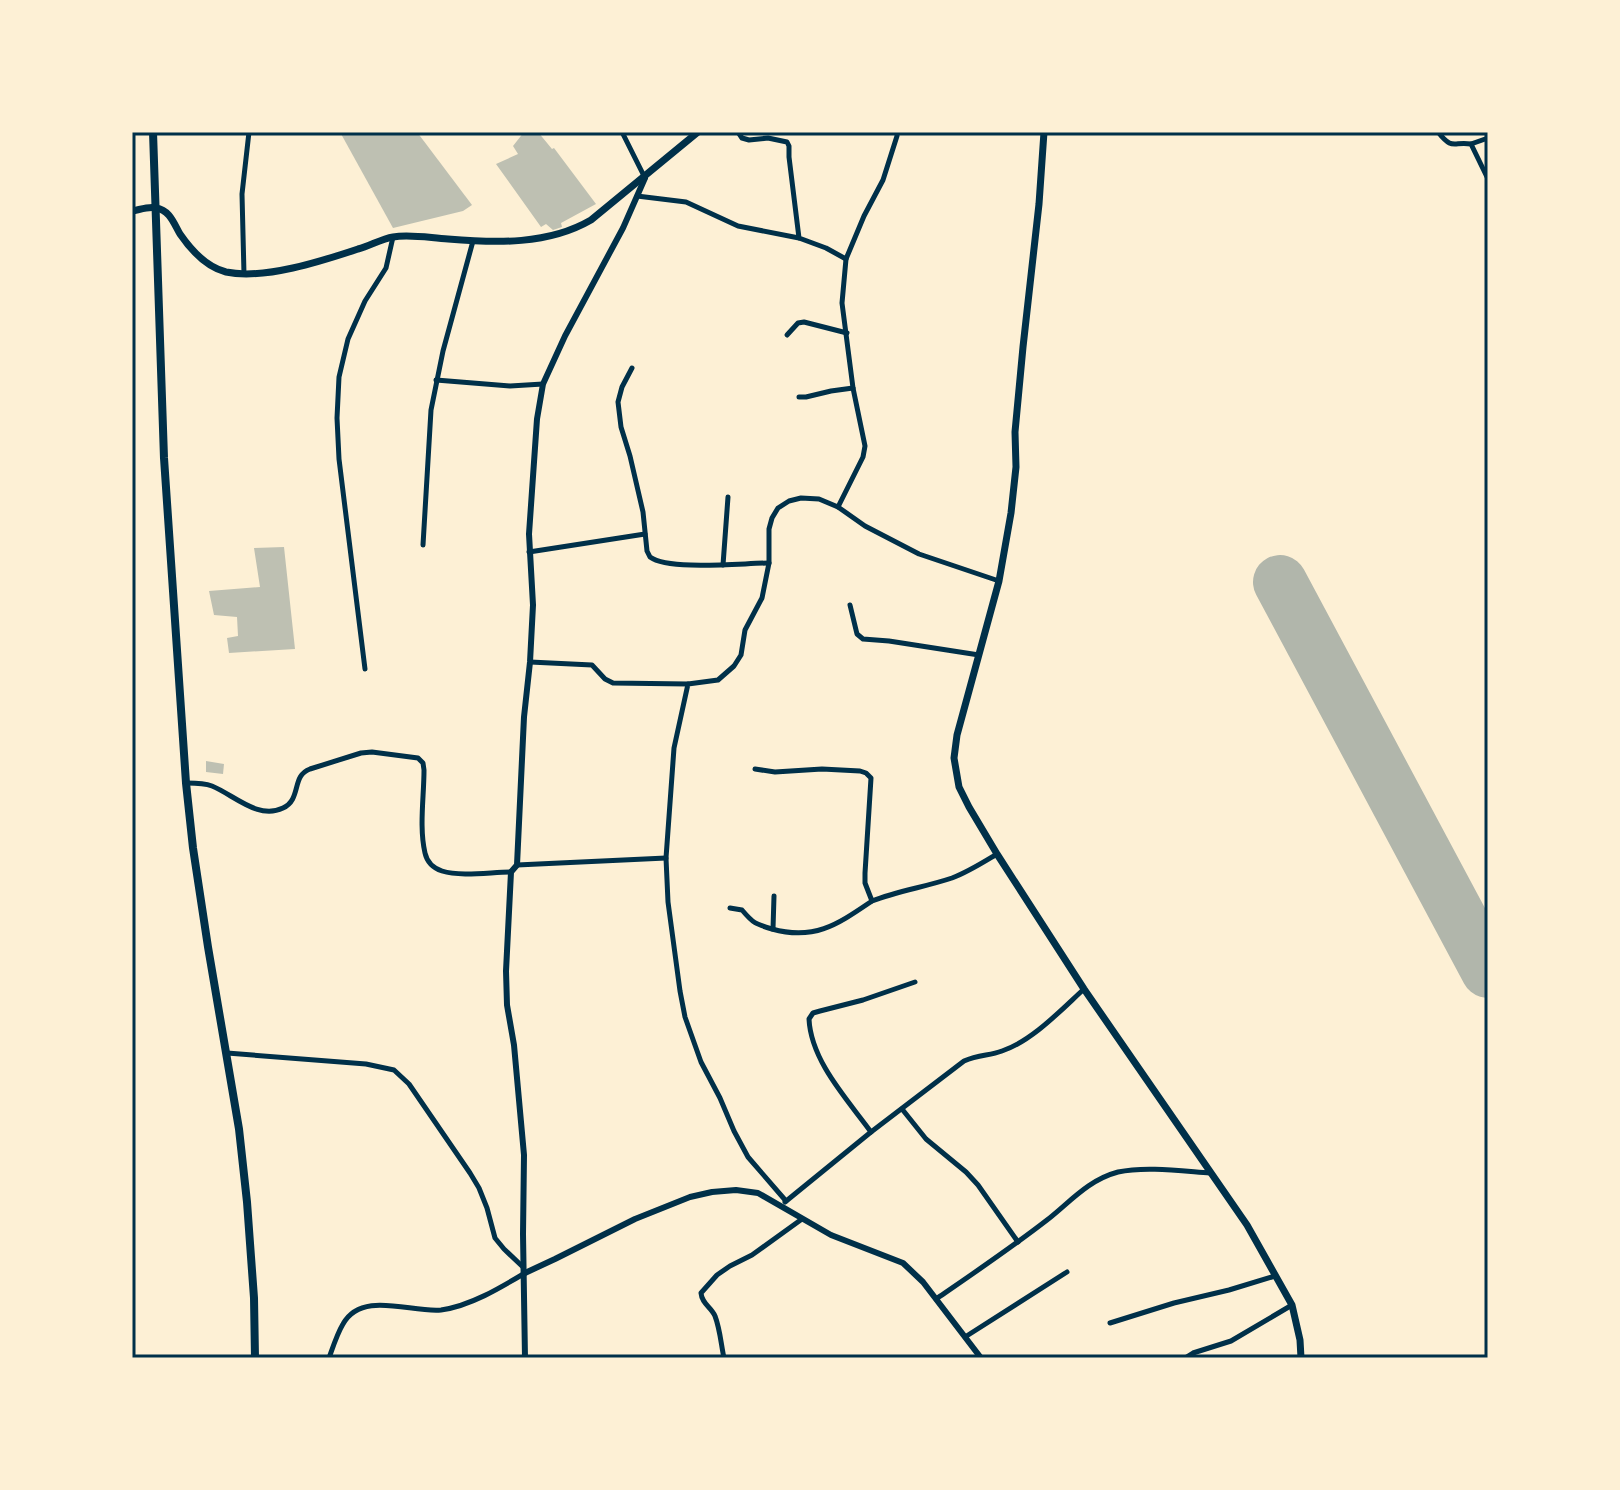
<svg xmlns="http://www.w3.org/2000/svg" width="1620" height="1490" font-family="Georgia,serif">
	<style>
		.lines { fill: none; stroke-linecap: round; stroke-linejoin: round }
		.runway { stroke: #b1b6ab; stroke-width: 54 }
		.building { fill: #bec0b2 }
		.minor { stroke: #003049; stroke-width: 5 }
		.tertiary { stroke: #003049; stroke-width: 6 }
		.secondary { stroke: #003049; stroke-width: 7 }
		.trunk { stroke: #003049; stroke-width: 8 }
		.neatline { fill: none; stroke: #003049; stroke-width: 3 }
	</style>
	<rect width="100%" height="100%" fill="#fdf0d5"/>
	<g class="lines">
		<!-- runway -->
		<path class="runway" d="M1280 582 1488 971"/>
	</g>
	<!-- building -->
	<g class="building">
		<path d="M340 132H417L472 205 463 211 393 228Z"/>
		<path d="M524 132H538L552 149 554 148 596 204 561 223 562 227 553 230 546 224 541 227 496 164 518 154 513 146Z"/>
		<path d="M284 547 295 649 229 653 227 638 238 636 237 617 214 615 209 591 260 587 254 548Z"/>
		<path d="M206 761 224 764 223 774 206 772Z"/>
	</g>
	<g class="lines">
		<!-- minor -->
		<g class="minor">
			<path d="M622 132 645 178"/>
			<path d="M738 132 742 138 749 140 768 138 787 142 789 146V157L799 238 826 248 846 259"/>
			<path d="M1438 132C1453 151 1453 141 1471 144L1488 179"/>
			<path d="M1471 144 1488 138"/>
			<path d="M637 196 686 202 738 226 799 238"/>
			<path d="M244 274 242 194 249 132"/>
			<path d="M787 335 798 323 804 322 847 333"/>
			<path d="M632 368 622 387 618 402 621 427 630 456 643 512 647 551 650 557C669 571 743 563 769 563"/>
			<path d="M436 380 510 386 543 384"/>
			<path d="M799 397H806L831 391 853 388"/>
			<path d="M838 507 863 457 865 446 853 388 842 303 846 259 864 216 883 180 897 136V132"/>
			<path d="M423 545 431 410 443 351 473 241"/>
			<path d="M529 552 645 534"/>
			<path d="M723 565 728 497"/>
			<path d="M850 605 857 634 863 639 889 641 979 655"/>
			<path d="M530 662 592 665 605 679 613 683 688 684"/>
			<path d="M365 669 339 459 337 418 339 377 348 339 365 301 386 268 393 237"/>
			<path d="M755 769 775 772 822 769 860 771 866 773 871 778 865 873V883L872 901C898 891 925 887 952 878 968 872 982 863 997 854"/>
			<path d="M187 783C195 783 204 783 212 786 234 795 258 820 283 808 302 799 291 776 310 769L361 753 372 752 418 758 423 763 424 770C424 797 419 827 425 853 427 862 433 868 442 871 461 877 491 872 511 872"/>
			<path d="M517 865 666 858"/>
			<path d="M730 908 742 910C753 923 755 924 772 929 815 941 838 924 872 901"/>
			<path d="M773 929 774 896"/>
			<path d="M227 1053 366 1064 394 1070 409 1084 470 1173 479 1188 487 1208 495 1238 504 1249 523 1267"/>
			<path d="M902 1109 926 1139 966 1172 978 1185 1018 1242"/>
			<path d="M871 1132C847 1099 811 1061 809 1019L813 1013 820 1011 863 1000 915 982"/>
			<path d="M786 1201 748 1157 734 1131 720 1098 701 1062 685 1017 680 991 668 902 666 858 674 748 688 684 718 680 734 666 741 655 745 630 762 598 769 563V529L772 518 778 508 789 501 801 498 819 499 838 507 865 526 919 554 999 581"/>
			<path d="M785 1202 871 1132 964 1061C979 1054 989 1056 1002 1051 1032 1041 1061 1010 1084 989"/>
			<path d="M936 1299C974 1273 1011 1248 1047 1220 1070 1202 1088 1180 1118 1172 1145 1166 1182 1171 1210 1173"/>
			<path d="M1110 1323 1174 1303 1229 1290 1275 1276"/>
			<path d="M965 1337 1067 1272"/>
			<path d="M329 1358C333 1347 337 1334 343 1324 362 1290 411 1313 441 1310 470 1306 500 1288 525 1273"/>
			<path d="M724 1358C721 1344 720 1329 715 1316 711 1307 702 1304 701 1293L717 1275 730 1266 752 1255 802 1219"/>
			<path d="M1185 1358 1193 1353 1231 1341 1292 1305"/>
		</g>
		<!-- tertiary -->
		<g class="tertiary">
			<path d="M525 1273 555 1259 635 1219 690 1197 712 1192 736 1190 758 1193 831 1235 903 1263 923 1282 981 1358"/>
			<path d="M525 1358 523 1234 524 1155 514 1045 507 1005 506 971 511 872 517 865 524 717 530 662 533 605 529 534 537 419 543 384 565 336 623 228 645 178"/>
		</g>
		<!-- secondary -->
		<g class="secondary">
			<path d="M1044 132 1039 204 1023 347 1015 432 1016 467 1011 513 999 581 957 735 954 758 959 787 969 807 997 854 1084 989 1247 1225 1292 1305 1300 1340 1301 1358"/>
			<path d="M132 211C139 210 149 206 156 208 170 210 174 224 180 234 191 250 206 267 226 272 264 280 322 261 358 249 370 246 381 239 393 237 410 234 430 238 448 239 496 243 548 245 591 220L698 132"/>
		</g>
		<!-- trunk -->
		<path class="trunk" d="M153 132 164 458 186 783 193 848 208 947 239 1129 247 1202 254 1298 255 1358"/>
	</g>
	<!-- border -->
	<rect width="1620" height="1490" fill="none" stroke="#fdf0d5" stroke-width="268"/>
	<rect x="134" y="134" width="1352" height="1222" class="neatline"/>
</svg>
